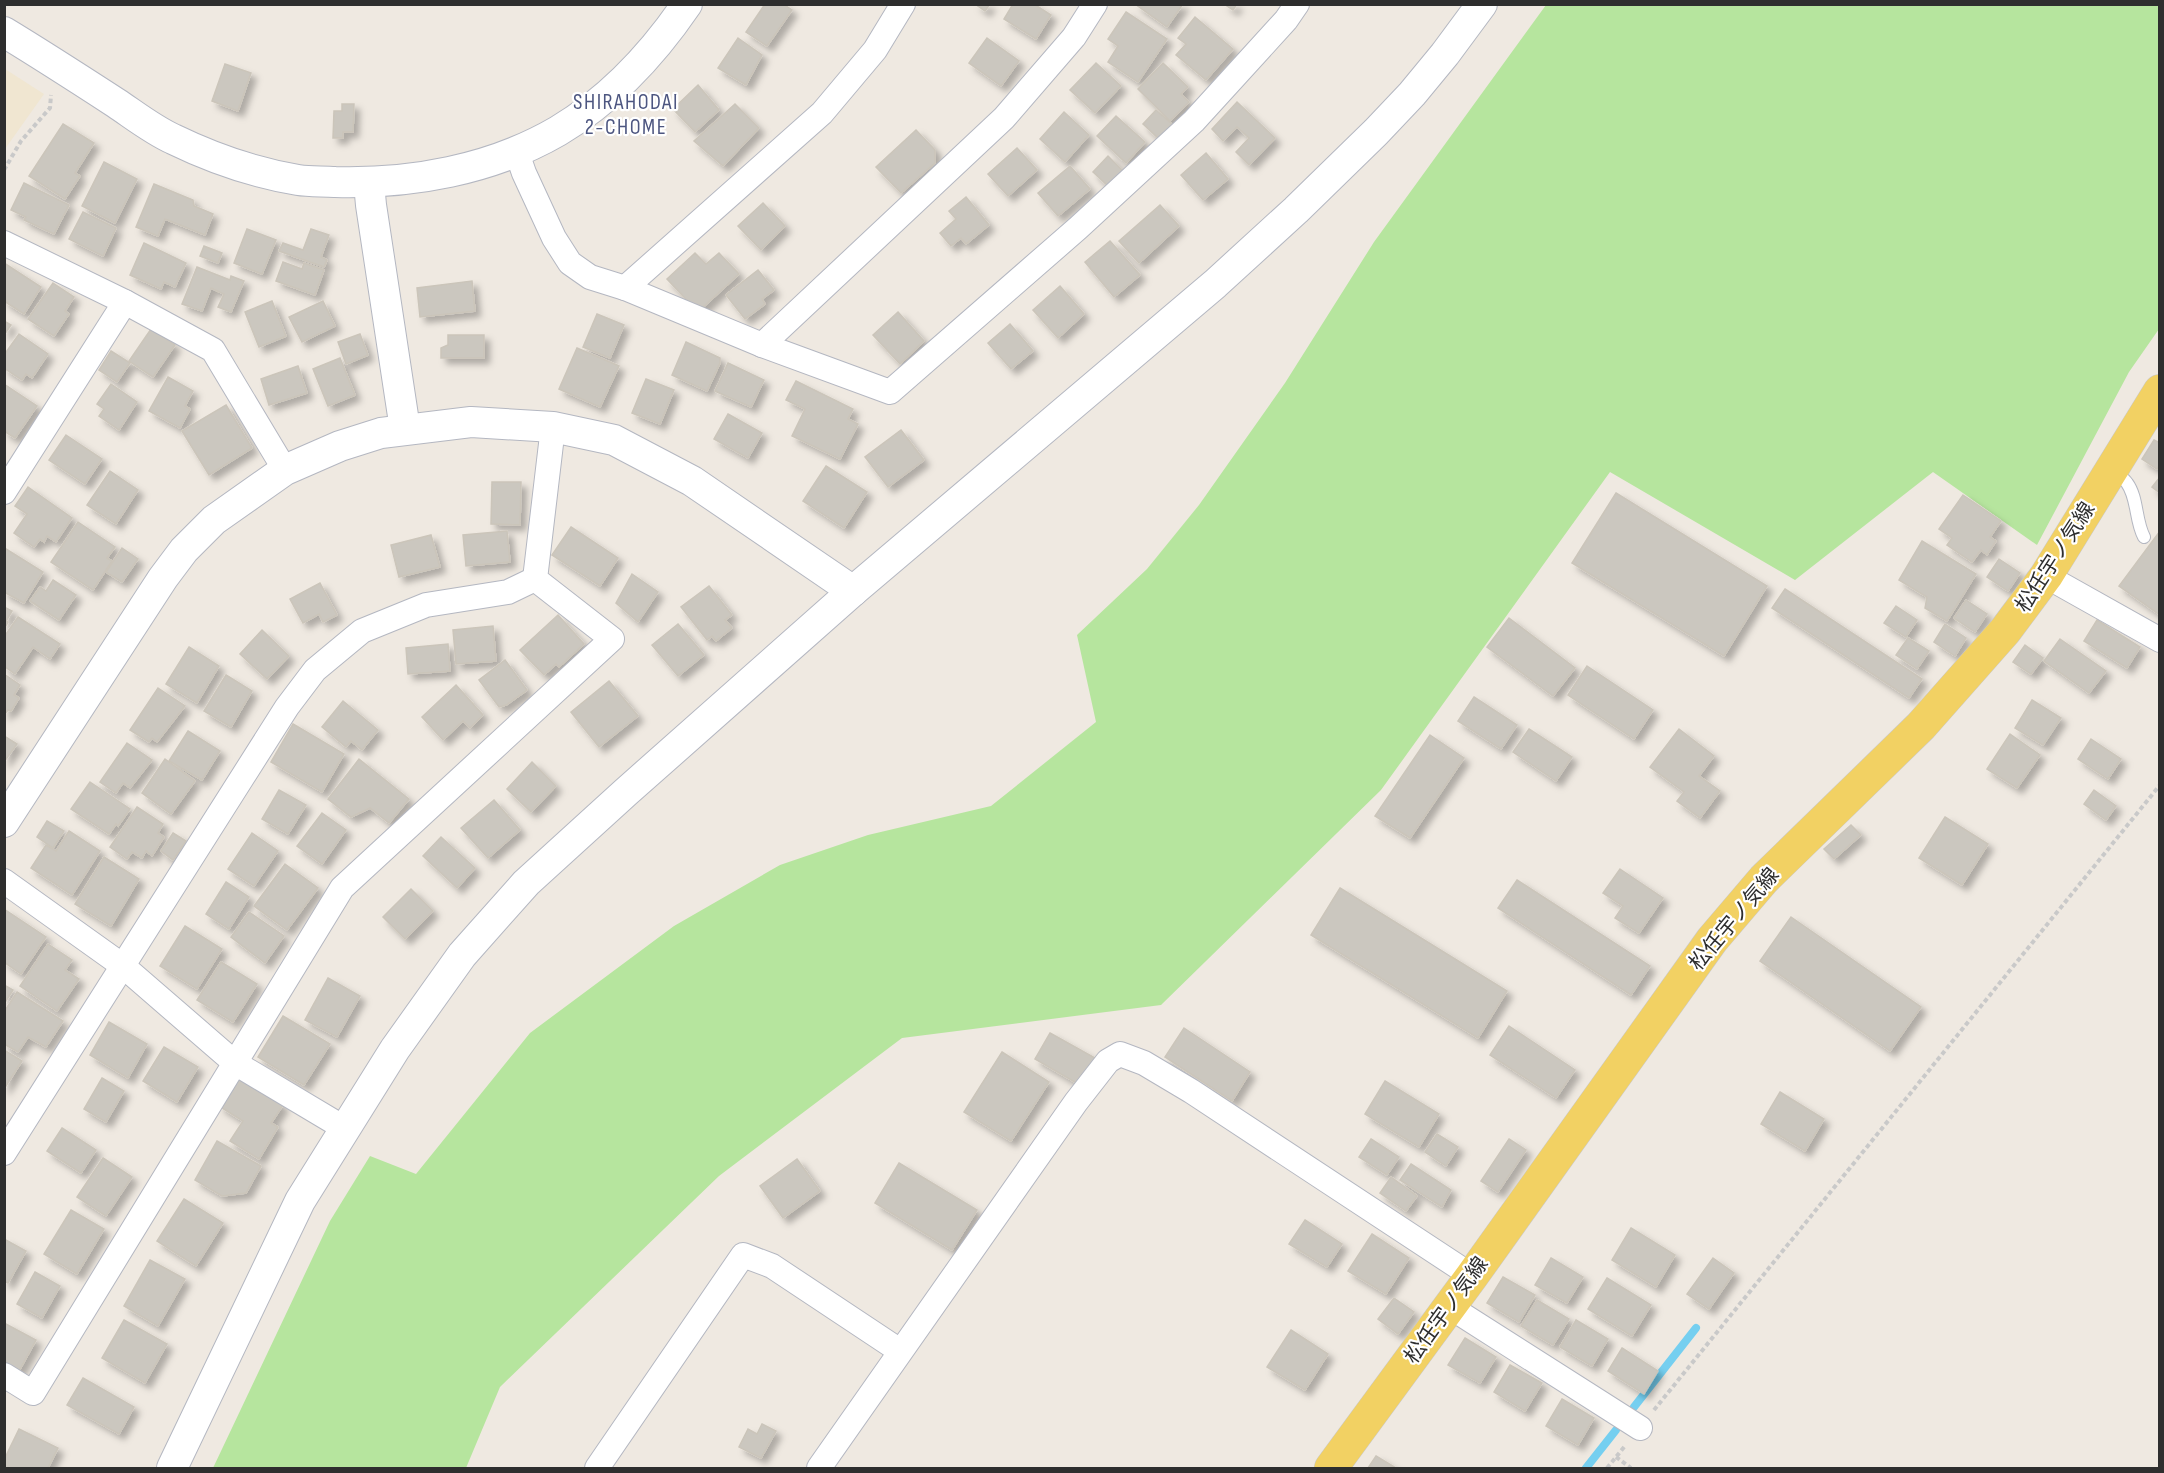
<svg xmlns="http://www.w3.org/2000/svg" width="2164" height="1473" font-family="'Sofia Sans Condensed','Noto Sans JP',sans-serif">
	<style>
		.education { fill: #f0e6d1 }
		.green { fill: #b6e59e }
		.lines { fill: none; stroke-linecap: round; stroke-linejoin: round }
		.stream { stroke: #75cff0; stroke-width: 8 }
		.building { fill: #cbc7bf; stroke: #cbc5ba; stroke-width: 1.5; filter: url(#shadow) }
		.service-casing { stroke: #b4b7c1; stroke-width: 14 }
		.minor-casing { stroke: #b4b7c1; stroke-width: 26 }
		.tertiary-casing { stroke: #b4b7c1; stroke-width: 32 }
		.primary-casing { stroke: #c9c9c9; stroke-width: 34 }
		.path { stroke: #c9c9c9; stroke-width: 4; stroke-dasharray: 4.5 3; stroke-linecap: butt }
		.service { stroke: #fff; stroke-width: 12 }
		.minor { stroke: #fff; stroke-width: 24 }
		.tertiary { stroke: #fff; stroke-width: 30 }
		.primary { stroke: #f2d163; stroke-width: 33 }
		.labels { text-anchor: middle; stroke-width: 4.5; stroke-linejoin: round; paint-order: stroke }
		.street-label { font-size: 21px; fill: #2e2e2e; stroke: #fff }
		.neighbourhood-label { font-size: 22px; letter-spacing: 1.5px; fill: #4d5680; stroke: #fff }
	</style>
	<defs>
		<filter id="shadow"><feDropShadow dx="5.5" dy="5.5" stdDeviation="3" flood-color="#0004"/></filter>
	</defs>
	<rect width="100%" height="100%" fill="#efe9e1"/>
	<!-- education -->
	<path class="education" d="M5 69 44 94 5 149Z"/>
	<!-- green -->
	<path class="green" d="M1546 5H2159V329L2129 372 2037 545 1933 472 1795 580 1610 472 1381 790 1161 1005 902 1038 719 1176 500 1387 466 1468H213L330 1221 370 1156 416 1174 530 1033 674 926 780 865 868 835 991 806 1096 722 1077 635 1147 569 1199 505 1285 383 1374 242Z"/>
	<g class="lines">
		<!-- stream -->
		<g class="stream">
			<path d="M1634 1407 1696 1328"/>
			<path d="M1586 1468 1616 1430"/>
		</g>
	</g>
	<!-- building -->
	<g class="building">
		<path d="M765 4H783L792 10 767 46 746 32Z"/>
		<path d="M975 4H990L985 11Z"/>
		<path d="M1013 4H1034L1051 15 1036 39 1004 19Z"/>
		<path d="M1135 4H1183L1167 27Z"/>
		<path d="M1224 4H1237L1233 10Z"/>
		<path d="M1126 12 1167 39 1138 82 1108 62 1118 46 1108 39Z"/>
		<path d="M1195 17 1233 49 1206 80 1176 55 1186 44 1178 38Z"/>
		<path d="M738 38 762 55 746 85 718 68Z"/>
		<path d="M987 38 1019 61 1001 86 969 63Z"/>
		<path d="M1096 63 1121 86 1095 113 1070 90Z"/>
		<path d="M1163 63 1188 87 1181 94 1189 102 1170 121 1138 89Z"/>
		<path d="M225 64 251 73 238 111 212 101Z"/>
		<path d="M698 85 719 110 695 132 673 109Z"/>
		<path d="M1237 102 1275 138 1249 165 1236 152 1249 138 1237 127 1223 141 1212 129Z"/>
		<path d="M342 104H354L353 132H343V138H333L334 111H342Z"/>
		<path d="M735 104 759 128 723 166 694 141Z"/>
		<path d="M1156 110 1172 124 1159 139 1143 124Z"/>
		<path d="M1064 112 1089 135 1065 162 1040 139Z"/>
		<path d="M1116 116 1145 142 1126 163 1097 136Z"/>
		<path d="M63 124 94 143 75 173 80 176 65 199 29 176Z"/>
		<path d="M916 130 935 150V163L901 193 876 167Z"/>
		<path d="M1017 148 1037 170 1008 196 988 174Z"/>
		<path d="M1206 153 1228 179 1203 200 1181 175Z"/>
		<path d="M1108 156 1123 171 1109 187 1093 172Z"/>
		<path d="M104 162 137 179 115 223 82 206Z"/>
		<path d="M1070 166 1090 189 1058 216 1038 193Z"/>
		<path d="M24 183 69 205 54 234 24 220 26 217 11 210Z"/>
		<path d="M154 184 193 200 194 206 213 214 205 235 165 219 158 236 136 227Z"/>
		<path d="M966 197 989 225 966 244 961 238 951 246 940 233 956 219 949 211Z"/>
		<path d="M763 203 785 226 761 250 738 226Z"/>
		<path d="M1160 205 1179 226 1139 263 1119 241Z"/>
		<path d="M83 212 116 228 103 256 69 239Z"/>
		<path d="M247 229 276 240 262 274 234 263Z"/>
		<path d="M311 229 329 235 321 257 327 260 324 267 279 251 283 243 303 250Z"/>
		<path d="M1110 241 1140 275 1114 297 1085 262Z"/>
		<path d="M144 243 186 263 175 287 164 282 161 289 130 275Z"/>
		<path d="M204 246 222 253 218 263 200 256Z"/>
		<path d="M695 253 706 264 719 253 739 274 698 312 667 279Z"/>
		<path d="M283 262 302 269 304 263 324 270 315 295 276 281Z"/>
		<path d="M4 263 41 287 24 314 4 301Z"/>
		<path d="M197 267 230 280 231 276 244 281 231 312 218 307 224 294 211 288 202 311 182 304Z"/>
		<path d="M758 270 774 290 762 299 765 304 745 319 726 295Z"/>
		<path d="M472 281 475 311 420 317 417 288Z"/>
		<path d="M53 283 74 297 65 311 69 314 54 336 28 319Z"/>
		<path d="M1060 286 1084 314 1058 338 1033 310Z"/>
		<path d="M272 301 286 336 259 347 245 312Z"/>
		<path d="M323 301 335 326 302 342 289 317Z"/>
		<path d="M898 312 924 341 900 364 873 335Z"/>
		<path d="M597 314 624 325 610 358 583 347Z"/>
		<path d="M4 321 11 325 4 335Z"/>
		<path d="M1010 324 1033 351 1011 369 988 343Z"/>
		<path d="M151 329 175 345 153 377 129 361Z"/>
		<path d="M19 334 48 354 32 378 26 374 22 380 4 368V355Z"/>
		<path d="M360 334 368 355 346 364 338 342Z"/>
		<path d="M448 335H484V358H441V348L448 345Z"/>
		<path d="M686 342 720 358V363L707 391 672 375Z"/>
		<path d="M577 348 619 366 600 407 559 389Z"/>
		<path d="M111 351 130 363 117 382 99 370Z"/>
		<path d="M340 358 355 395 328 406 313 369Z"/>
		<path d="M728 363 764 380 751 407 715 391Z"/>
		<path d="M298 366 307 393 269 405 261 379Z"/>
		<path d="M168 377 193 391 185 406 190 409 180 428 149 411Z"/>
		<path d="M646 379 674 390 660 424 632 413Z"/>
		<path d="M796 381 853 409 848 419 858 424 840 459 792 436 805 409 786 400Z"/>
		<path d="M4 384 37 406 15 438 4 431Z"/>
		<path d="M111 384 137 402 119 430 99 416 104 409 97 404Z"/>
		<path d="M226 405 252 448 209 475 182 431Z"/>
		<path d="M728 414 762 433 748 458 714 439Z"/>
		<path d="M901 430 924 460 888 487 865 457Z"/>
		<path d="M66 435 102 459 85 484 49 460Z"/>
		<path d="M2154 440 2160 443V464L2157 469 2142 459Z"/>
		<path d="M826 466 867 492 844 528 803 501Z"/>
		<path d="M110 471 138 490 116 524 87 505Z"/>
		<path d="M2160 477V493L2152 487Z"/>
		<path d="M492 482H521L520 525 491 524Z"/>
		<path d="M28 487 72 518 56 542 47 536 44 542 40 539 34 547 14 533 27 514 15 506Z"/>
		<path d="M1616 493 1767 586 1724 656 1572 563Z"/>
		<path d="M1963 495 2001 521 1990 537 1996 541 1987 555 1981 550 1972 562 1947 545 1952 538 1939 529Z"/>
		<path d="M78 522 115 547 107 558 112 561 93 590 51 562Z"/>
		<path d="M571 527 618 558 600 586 552 555Z"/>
		<path d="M507 531 510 562 466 566 463 535Z"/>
		<path d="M2160 531V615L2119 586Z"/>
		<path d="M431 535 440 567 399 577 391 545Z"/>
		<path d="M1922 541 1976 574 1947 621 1925 608 1927 597 1899 580Z"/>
		<path d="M122 548 138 559 122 582 106 572Z"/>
		<path d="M6 549 43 572 24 603 4 592V552Z"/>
		<path d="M1999 559 2020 573 2008 591 1987 577Z"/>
		<path d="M632 574 658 592 638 622 616 603Z"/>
		<path d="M53 580 76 595 59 620 30 601 40 587 46 591Z"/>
		<path d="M320 583 337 615 323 622 319 614 303 623 290 599Z"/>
		<path d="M709 586 732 615 725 620 732 628 716 641 712 636 707 640 681 607Z"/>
		<path d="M1785 589 1922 679 1909 698 1772 608Z"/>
		<path d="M1966 600 1987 614 1975 632 1954 618Z"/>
		<path d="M1896 606 1917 620 1906 637 1884 623Z"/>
		<path d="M4 607 12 611 6 621 8 622 4 629Z"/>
		<path d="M558 615 584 644 559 667 556 664 544 675 520 650Z"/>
		<path d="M18 617 60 644 50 659 33 647 15 674 4 666V637Z"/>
		<path d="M1509 618 1575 668 1553 696 1487 647Z"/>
		<path d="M2097 620 2140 647 2127 668 2084 641Z"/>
		<path d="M678 624 704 655 678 676 652 645Z"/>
		<path d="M1945 624 1966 638 1955 656 1934 642Z"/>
		<path d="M493 626 496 661 456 664 453 630Z"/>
		<path d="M262 630 289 656 267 679 240 654Z"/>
		<path d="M1908 638 1929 651 1917 669 1896 655Z"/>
		<path d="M2060 639 2106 671 2089 693 2044 661Z"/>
		<path d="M448 644 450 671 408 674 406 648Z"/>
		<path d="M2025 645 2043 658 2031 674 2013 662Z"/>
		<path d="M189 647 219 666 197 703 166 684Z"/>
		<path d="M505 660 527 690 506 705 499 707 479 680Z"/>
		<path d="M1587 666 1653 710 1634 739 1568 695Z"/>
		<path d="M4 674 20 685 14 695 19 698 11 711 8 710 4 715Z"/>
		<path d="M226 675 252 691 231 727 204 711Z"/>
		<path d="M609 681 638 716 599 747 571 712Z"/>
		<path d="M456 685 483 715 470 728 463 721 443 740 422 717Z"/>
		<path d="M158 688 185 706 157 742 152 738 149 742 130 730Z"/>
		<path d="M1474 697 1517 725 1501 749 1458 721Z"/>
		<path d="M2032 700 2061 718 2043 745 2015 728Z"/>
		<path d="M343 701 378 730 362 750 351 741 346 747 322 727Z"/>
		<path d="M293 724 344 754 322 792 271 762Z"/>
		<path d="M1529 729 1572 757 1556 781 1513 752Z"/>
		<path d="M1679 729 1714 756 1699 776 1720 791 1700 818 1677 801 1684 792 1650 767Z"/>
		<path d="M188 731 220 751 202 780 169 761Z"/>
		<path d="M2010 734 2040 755 2017 788 1987 769Z"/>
		<path d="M1430 735 1464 758 1410 838 1375 816Z"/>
		<path d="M4 736 17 744 4 762Z"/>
		<path d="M2091 739 2121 759 2108 779 2078 759Z"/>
		<path d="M127 743 152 760 130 788 123 783 116 793 100 782Z"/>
		<path d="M165 759 195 781 171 814 142 793Z"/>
		<path d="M359 759 409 799 389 823 370 808 351 817 328 799Z"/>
		<path d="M532 762 556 786 531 812 507 789Z"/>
		<path d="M90 782 130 809 118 826 116 824 109 834 71 809Z"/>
		<path d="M279 790 306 805 288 834 262 819Z"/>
		<path d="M2094 790 2116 806 2106 820 2084 804Z"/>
		<path d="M494 800 520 830 488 858 461 828Z"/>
		<path d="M137 807 163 824 158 833 164 837 152 856 146 851 142 858 132 852 127 859 110 847Z"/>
		<path d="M322 813 346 830 322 864 297 846Z"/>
		<path d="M1945 817 1988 844 1962 885 1919 858Z"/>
		<path d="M47 821 64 831 53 848 37 837Z"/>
		<path d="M1851 825 1861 835 1834 859 1824 849Z"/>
		<path d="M69 831 100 851 72 895 31 868 46 845 56 851Z"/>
		<path d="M173 833 186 841 173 860 161 851Z"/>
		<path d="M252 833 278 851 254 886 228 869Z"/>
		<path d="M441 837 475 868 457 888 423 856Z"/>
		<path d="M104 857 139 879 111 926 75 904Z"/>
		<path d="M285 864 318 888 287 930 254 906Z"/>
		<path d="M1620 869 1663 898 1639 933 1615 918 1623 906 1603 893Z"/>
		<path d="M1517 880 1650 966 1631 995 1498 908Z"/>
		<path d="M226 882 249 897 229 929 206 914Z"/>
		<path d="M1340 888 1507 991 1478 1038 1311 935Z"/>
		<path d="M411 889 433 911 405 939 383 917Z"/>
		<path d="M4 909 46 937 21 974 4 962Z"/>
		<path d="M249 912 284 936 265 963 231 937Z"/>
		<path d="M1791 917 1921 1007 1890 1051 1760 961Z"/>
		<path d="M185 926 222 949 197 989 160 966Z"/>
		<path d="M48 944 72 960 65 970 79 979 57 1011 20 986Z"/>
		<path d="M221 962 257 984 233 1022 197 1000Z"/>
		<path d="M328 978 360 996 337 1037 305 1020Z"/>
		<path d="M4 985 13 990 4 1004Z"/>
		<path d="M17 992 63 1021 46 1047 28 1037 18 1052 4 1044V1012Z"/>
		<path d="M283 1016 330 1044 304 1085 258 1057Z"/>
		<path d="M109 1022 147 1044 128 1078 90 1055Z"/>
		<path d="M1509 1026 1575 1070 1556 1098 1490 1055Z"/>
		<path d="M1184 1028 1250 1072 1232 1101 1165 1057Z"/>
		<path d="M1050 1033 1095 1058 1080 1085 1035 1059Z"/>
		<path d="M164 1047 198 1067 177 1102 143 1081Z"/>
		<path d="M4 1050 22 1061 4 1089Z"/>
		<path d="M1002 1052 1049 1082 1011 1141 964 1112Z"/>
		<path d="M237 1077 283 1105 271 1123 278 1127 259 1159 230 1141 243 1121 219 1106Z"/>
		<path d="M102 1078 124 1091 106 1122 84 1109Z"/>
		<path d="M1385 1081 1439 1114 1419 1147 1365 1114Z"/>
		<path d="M1780 1092 1824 1119 1805 1151 1761 1124Z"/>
		<path d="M62 1128 96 1150 81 1173 47 1151Z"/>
		<path d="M1437 1134 1458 1147 1446 1166 1425 1152Z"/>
		<path d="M1371 1139 1399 1157 1387 1175 1359 1157Z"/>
		<path d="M1509 1139 1526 1150 1498 1192 1481 1181Z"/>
		<path d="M217 1141 261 1166 246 1193 222 1196 195 1180Z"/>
		<path d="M103 1158 132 1177 106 1216 77 1197Z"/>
		<path d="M797 1159 820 1191 783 1218 760 1186Z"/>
		<path d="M899 1163 977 1210 952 1250 875 1203Z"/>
		<path d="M1411 1164 1451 1190 1442 1207 1400 1180Z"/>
		<path d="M1391 1177 1417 1196 1406 1211 1380 1193Z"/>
		<path d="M184 1199 223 1223 196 1266 157 1241Z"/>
		<path d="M71 1210 104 1229 77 1274 44 1254Z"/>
		<path d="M1305 1220 1342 1244 1327 1267 1289 1244Z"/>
		<path d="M1631 1228 1675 1255 1656 1287 1612 1260Z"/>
		<path d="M1372 1234 1409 1258 1386 1294 1348 1271Z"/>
		<path d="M4 1239 26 1251 8 1283 4 1281Z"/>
		<path d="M1551 1258 1583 1277 1567 1303 1535 1285Z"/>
		<path d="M1713 1258 1734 1273 1709 1309 1687 1294Z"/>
		<path d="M150 1260 185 1279 158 1326 124 1306Z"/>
		<path d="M35 1272 60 1286 42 1318 17 1304Z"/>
		<path d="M1503 1277 1535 1295 1519 1322 1487 1303Z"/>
		<path d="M1607 1278 1651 1305 1632 1336 1588 1309Z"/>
		<path d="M1394 1298 1414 1312 1398 1334 1378 1319Z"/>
		<path d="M1537 1300 1569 1319 1553 1345 1521 1326Z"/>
		<path d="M124 1320 167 1344 145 1383 102 1358Z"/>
		<path d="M1576 1320 1608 1339 1592 1366 1560 1347Z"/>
		<path d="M4 1323 36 1340 19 1371 4 1363Z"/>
		<path d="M1291 1330 1328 1354 1305 1390 1267 1367Z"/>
		<path d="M1465 1338 1496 1357 1480 1383 1448 1365Z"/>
		<path d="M1622 1348 1658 1371 1644 1394 1608 1371Z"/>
		<path d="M1510 1365 1542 1383 1525 1411 1494 1392Z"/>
		<path d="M83 1378 134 1407 119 1434 67 1405Z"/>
		<path d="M1562 1399 1594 1418 1578 1445 1546 1426Z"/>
		<path d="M762 1424 776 1431 761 1458 739 1447 748 1429 757 1434Z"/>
		<path d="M19 1429 58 1448 48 1468H4V1460Z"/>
		<path d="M1376 1456 1396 1468H1368Z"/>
	</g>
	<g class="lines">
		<!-- service casing -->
		<g class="service-casing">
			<path id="service" d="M2113 470C2117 474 2124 478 2127 483 2138 498 2135 520 2144 537"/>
		</g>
		<!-- minor casing -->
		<g class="minor-casing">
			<g id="minor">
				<path d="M516 150 524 173 554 238 570 263 590 277 625 288 762 345 890 392 1078 228 1194 121 1286 20 1297 4"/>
				<path d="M4 243 125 302 213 350 285 470"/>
				<path d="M625 288 822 113 875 50 903 4"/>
				<path d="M762 345 1004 118 1074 37 1095 4"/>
				<path d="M4 492 125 302"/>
				<path d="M2046 576 2160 640"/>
				<path d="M4 881 123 966 235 1063 344 1128"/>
				<path d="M4 1153 287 707 315 670 362 631 426 605 508 592 535 579"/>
				<path d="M1450 1307 1640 1428"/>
				<path d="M4 1375 33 1393 342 888 612 639 535 579 553 427"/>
				<path d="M597 1468 743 1255 772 1266 900 1351"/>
				<path d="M819 1468 1076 1102 1108 1061 1120 1054 1144 1063 1191 1091 1472 1276"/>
			</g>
		</g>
		<!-- tertiary casing -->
		<g class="tertiary-casing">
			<g id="tertiary">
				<path d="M4 32C42 55 79 79 116 103 134 115 153 130 173 139 212 158 256 173 298 180 310 182 323 181 335 182 411 184 491 170 558 131 610 100 653 54 687 4"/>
				<path d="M369 183 371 205 405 429"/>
				<path d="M4 822 163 578 184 550 214 520 285 470 340 446 381 433 471 422 553 427 614 440 692 481 853 591"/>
				<path d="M172 1468 300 1201 395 1049 462 955 526 883 626 792 853 591 1215 284 1296 210 1376 132 1412 94 1445 54 1482 4"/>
			</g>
		</g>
		<!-- primary casing -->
		<g class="primary-casing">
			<path id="primary" d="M1331 1468 1472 1276 1712 940 1764 879 1921 726 2005 631 2046 576 2160 391"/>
		</g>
		<!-- path -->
		<g class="path">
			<path d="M4 170 21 141 50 108 51 95"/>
			<path d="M1654 1410 2160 785"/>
			<path d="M1616 1457 1631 1468"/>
			<path d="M1607 1468 1625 1446"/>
		</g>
		<!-- service -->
		<use href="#service" class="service"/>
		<!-- minor -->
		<use href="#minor" class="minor"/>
		<!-- tertiary -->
		<use href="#tertiary" class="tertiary"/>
		<!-- primary -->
		<use href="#primary" class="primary"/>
	</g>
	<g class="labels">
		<!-- street labels -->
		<g class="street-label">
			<text transform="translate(2055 557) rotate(-57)" y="7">松任宇ノ気線</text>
			<text transform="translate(1734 919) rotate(-50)" y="7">松任宇ノ気線</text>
			<text transform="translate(1446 1310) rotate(-54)" y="7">松任宇ノ気線</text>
		</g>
		<!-- neighbourhood labels -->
		<g class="neighbourhood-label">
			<text x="626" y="109">SHIRAHODAI<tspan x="626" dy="25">2-CHOME</tspan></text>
		</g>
	</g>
	<!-- border -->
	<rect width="2164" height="1473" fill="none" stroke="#2e2e2e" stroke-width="12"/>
</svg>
